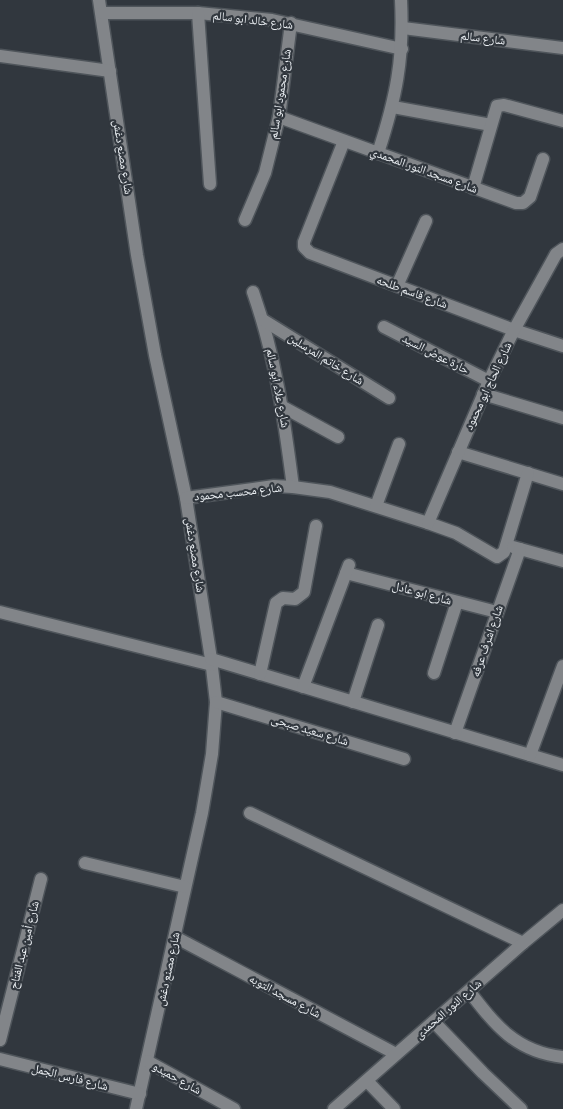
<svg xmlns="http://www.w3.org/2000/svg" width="563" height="1109" font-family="'PT Sans Narrow','Noto Naskh Arabic',sans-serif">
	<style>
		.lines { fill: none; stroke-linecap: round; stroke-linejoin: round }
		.minor-casing { stroke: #4f555b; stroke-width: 15 }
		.minor { stroke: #828589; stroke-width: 12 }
		.labels { text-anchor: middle; stroke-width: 4.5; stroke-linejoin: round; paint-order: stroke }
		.street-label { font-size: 12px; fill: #eef2f6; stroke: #31373e }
	</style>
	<rect width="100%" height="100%" fill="#31373e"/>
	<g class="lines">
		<!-- minor casing -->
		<g class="minor-casing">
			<g id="minor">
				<path d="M99 0 137 255 155 355 186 498 211 659 216 702 212 754 202 813 136 1109"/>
				<path d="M102 13H198L272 20 402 49"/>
				<path d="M198 13 210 184"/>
				<path d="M403 28 563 48"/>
				<path d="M0 56 110 71"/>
				<path d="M393 107 491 125"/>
				<path d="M279 117 516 203H523L530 197 543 159"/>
				<path d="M344 141 304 242V247L310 253 514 330 563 346"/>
				<path d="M378 153C396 98 404 59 401 0"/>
				<path d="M473 188 497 106 504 105 563 121"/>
				<path d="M245 220 265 173 279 117 291 23"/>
				<path d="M397 286 426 221"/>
				<path d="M253 292C276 358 284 418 293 487"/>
				<path d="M263 320 389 398"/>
				<path d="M384 327 489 381"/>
				<path d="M483 394 563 418"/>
				<path d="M283 407 338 437"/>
				<path d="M458 452 563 484"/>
				<path d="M186 498 274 486 293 487 330 492 428 523 456 533 497 557 504 552 528 473"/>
				<path d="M376 506 399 444"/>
				<path d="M428 523 489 381 514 330 556 254 563 249"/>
				<path d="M513 547 563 561"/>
				<path d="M346 573 497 612"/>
				<path d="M0 612 212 665"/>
				<path d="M211 659 563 765"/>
				<path d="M434 673 457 602"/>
				<path d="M260 674 276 603 283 598 295 599 304 592 316 526"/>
				<path d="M303 687 349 565"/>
				<path d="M216 702 404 759"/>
				<path d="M353 702 378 625"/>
				<path d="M455 733 520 549"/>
				<path d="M530 755 563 666"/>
				<path d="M250 813 523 943"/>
				<path d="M85 863 185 887"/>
				<path d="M175 937 396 1054"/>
				<path d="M469 991C495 1025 516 1052 563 1057"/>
				<path d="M434 1022 483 1073 521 1109"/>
				<path d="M0 1040 41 879"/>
				<path d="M0 1059 140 1094"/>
				<path d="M147 1061 234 1109"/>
				<path d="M367 1081 394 1109"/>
				<path d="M334 1109 523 943 563 910"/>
			</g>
		</g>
		<!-- minor -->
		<use href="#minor" class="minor"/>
	</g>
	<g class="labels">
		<!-- street labels -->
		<g class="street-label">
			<text transform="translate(253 20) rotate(7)" y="4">شارع خالد ابو سالم</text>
			<text transform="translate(483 38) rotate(7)" y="4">شارع سالم</text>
			<text transform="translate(280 94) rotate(-81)" y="4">شارع محمود ابو سالم</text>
			<text transform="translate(123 157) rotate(81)" y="4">شارع مصنع دغش</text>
			<text transform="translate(424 170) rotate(20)" y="4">شارع مسجد النور المحمدي</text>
			<text transform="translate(412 292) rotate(20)" y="4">شارع قاسم طلحه</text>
			<text transform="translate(436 354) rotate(27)" y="4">حارة عوض السيد</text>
			<text transform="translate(326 359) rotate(32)" y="4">شارع خاتم المرسلين</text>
			<text transform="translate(488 386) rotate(-65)" y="4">شارع الحاج ابو محمود</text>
			<text transform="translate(278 388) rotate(79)" y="4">شارع علاء ابو سالم</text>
			<text transform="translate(238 492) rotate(-6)" y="4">شارع محسب محمود</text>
			<text transform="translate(195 555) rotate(81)" y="4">شارع مصنع دغش</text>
			<text transform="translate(422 593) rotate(15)" y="4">شارع ابو عادل</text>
			<text transform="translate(487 641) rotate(-71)" y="4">شارع اشرف عرفه</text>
			<text transform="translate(310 730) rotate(17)" y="4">شارع سعيد صبحى</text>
			<text transform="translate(24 945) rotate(-76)" y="4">شارع أمين عبد الفتاح</text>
			<text transform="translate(168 969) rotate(-78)" y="4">شارع مصنع دغش</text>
			<text transform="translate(285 996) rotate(28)" y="4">شارع مسجد التوبه</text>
			<text transform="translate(448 1009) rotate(-41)" y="4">شارع النور المحمدى</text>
			<text transform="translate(70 1077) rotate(14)" y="4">شارع فارس الجمل</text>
			<text transform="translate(177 1078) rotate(29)" y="4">شارع حميدو</text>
		</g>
	</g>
</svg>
